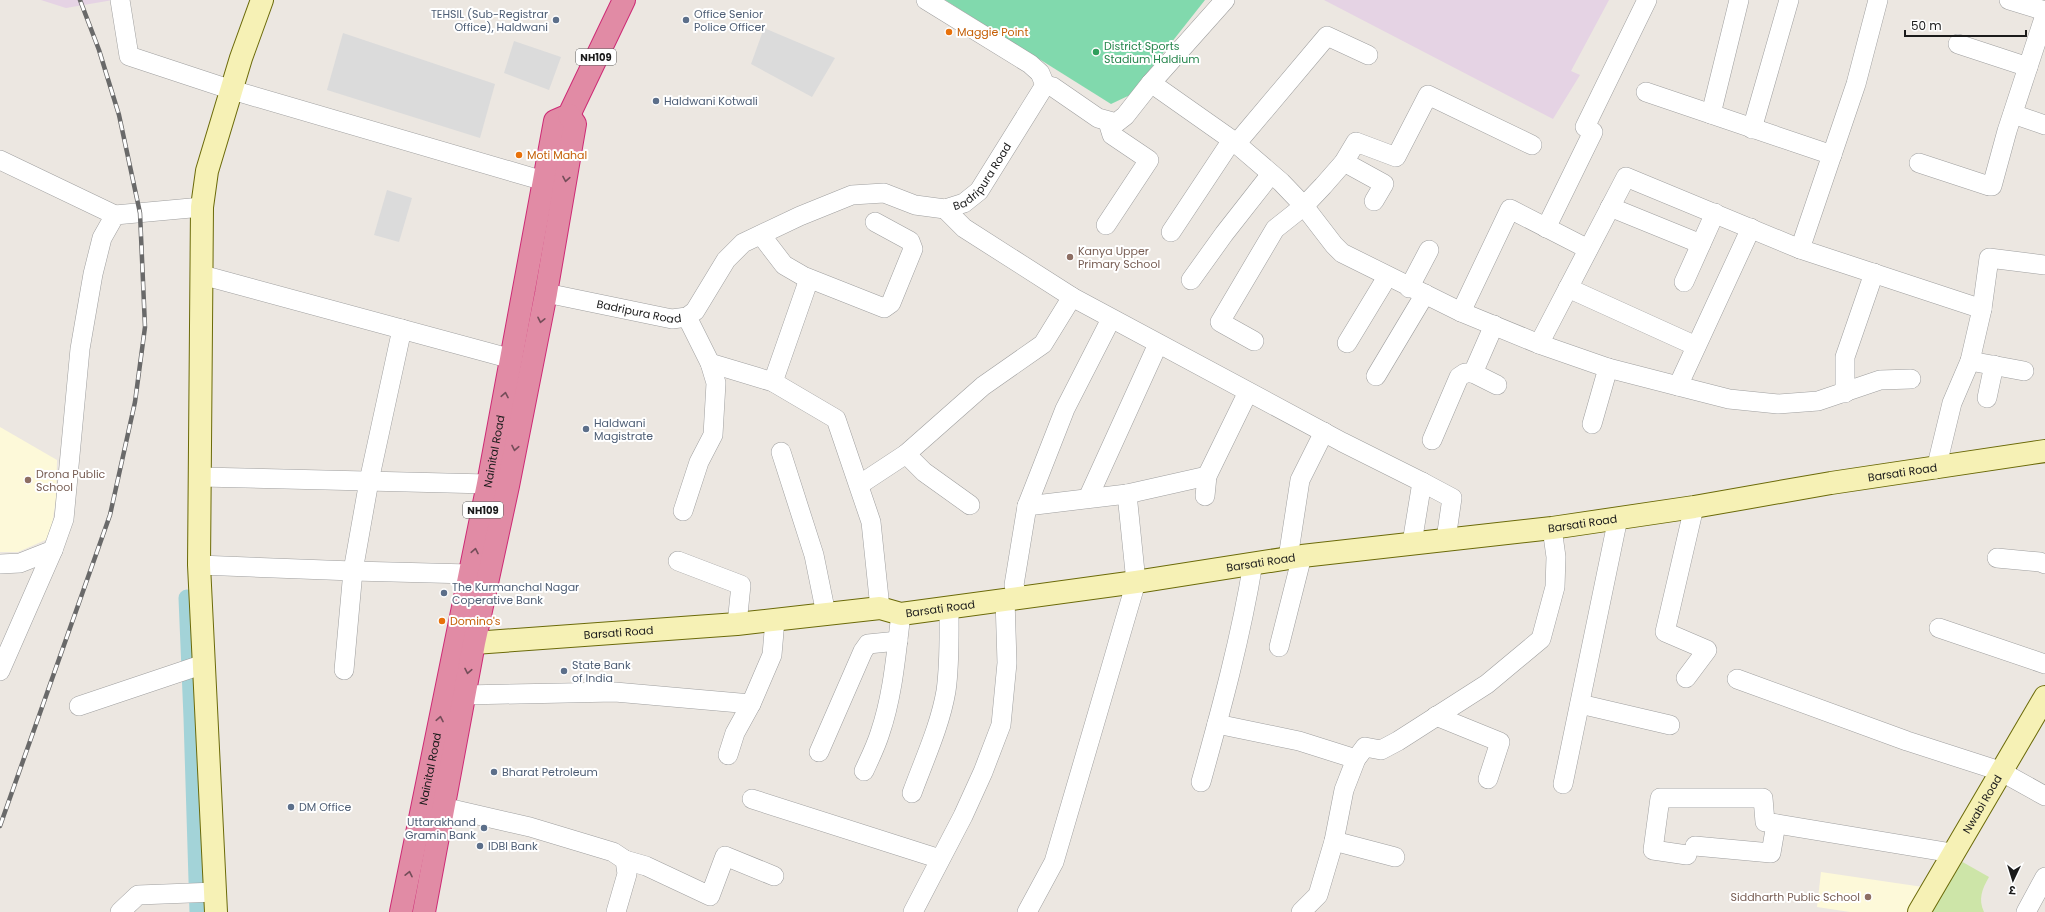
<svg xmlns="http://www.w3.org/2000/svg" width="2045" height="912" font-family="Poppins,'Noto Sans Devanagari',sans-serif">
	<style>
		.industrial { fill: #e5d3e4 }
		.education { fill: #fdf9d9 }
		.grass { fill: #cde5a8 }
		.pitch { fill: #81d9ad }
		.parking { fill: #dbdbdb }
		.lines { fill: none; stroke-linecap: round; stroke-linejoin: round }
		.canal { stroke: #a3d3d8; stroke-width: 17 }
		.street-casing { stroke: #9f9f9f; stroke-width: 20 }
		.secondary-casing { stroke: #6b6a09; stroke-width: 24 }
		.highway-casing { stroke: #cd2b75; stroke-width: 24 }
		.street { stroke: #fff; stroke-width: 19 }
		.secondary { stroke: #f6f1b5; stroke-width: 22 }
		.highway { stroke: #e18ba5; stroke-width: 22 }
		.rail-casing { stroke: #696969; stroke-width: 4.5 }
		.rail { stroke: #fff; stroke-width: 3; stroke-dasharray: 9; stroke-linecap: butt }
		.oneway { stroke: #744d59 }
		.service-dot { fill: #5c6f8a; stroke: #fff; stroke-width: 1.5 }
		.food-dot { fill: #e8710a; stroke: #fff; stroke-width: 1.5 }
		.leisure-dot { fill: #2e9e5b; stroke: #fff; stroke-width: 1.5 }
		.education-dot { fill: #8d6e63; stroke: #fff; stroke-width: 1.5 }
		.labels { text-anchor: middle; stroke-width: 4; stroke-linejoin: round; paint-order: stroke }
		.shield { fill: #fff; stroke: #5f5f5f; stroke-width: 1 }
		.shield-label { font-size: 10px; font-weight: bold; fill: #1b1b1b }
		.service-label { font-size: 11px; fill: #4e5e75; stroke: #fff; text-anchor: start }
		.food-label { font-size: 11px; fill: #c56008; stroke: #fff; text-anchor: start }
		.leisure-label { font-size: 11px; fill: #27864d; stroke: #fff; text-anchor: start }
		.street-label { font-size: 11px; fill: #1b1b1b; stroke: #fff }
		.education-label { font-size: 11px; fill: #785e54; stroke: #fff; text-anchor: start }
	</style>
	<rect width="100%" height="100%" fill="#ece7e1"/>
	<!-- industrial -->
	<g class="industrial">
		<path d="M41 0H113L66 8Z"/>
		<path d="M1324 0H1609L1571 71 1580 75 1553 119Z"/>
	</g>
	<!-- education -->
	<g class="education">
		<path d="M0 427 57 460 56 499 50 538 18 552H0Z"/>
		<path d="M1821 872 1923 887 1908 912H1850L1817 907Z"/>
	</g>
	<!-- grass -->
	<path class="grass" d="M1959 860 1989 877C1982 889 1978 899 1984 912H1932Z"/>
	<!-- pitch -->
	<path class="pitch" d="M945 0H1205L1130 95 1111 104Z"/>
	<!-- parking -->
	<g class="parking">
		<path d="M764 28 835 58 812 97 751 64Z"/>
		<path d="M343 33 495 84 480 138 327 90Z"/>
		<path d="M514 41 561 57 549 90 504 73Z"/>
		<path d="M387 190 412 198 399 242 374 235Z"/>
	</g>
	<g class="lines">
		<!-- canal -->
		<path class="canal" d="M187 598 192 718 198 912"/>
		<!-- street casing -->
		<g class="street-casing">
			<g id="street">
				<path d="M120 0 129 56 232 90 544 181"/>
				<path d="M926 0 1030 64 1040 73 1045 85"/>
				<path d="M1878 0 1856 84 1800 249 1982 309 1970 361 1952 403 1936 469"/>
				<path d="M2009 0 2045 11"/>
				<path d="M1958 44 2028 67"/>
				<path d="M1151 83 1232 140 1281 182 1304 206 1334 245 1342 253 1461 312 1539 344 1608 368 1592 424"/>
				<path d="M1646 92 1832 155"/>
				<path d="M1711 114 1739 0"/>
				<path d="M2013 114 2045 125"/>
				<path d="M1752 129 1789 0"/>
				<path d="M1236 144 1327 36 1368 55"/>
				<path d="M0 160 115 215"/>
				<path d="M1344 162 1384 184 1374 201"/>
				<path d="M1919 163 1989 186H1992L2007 131 2045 15"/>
				<path d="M1610 207 1701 244"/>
				<path d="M945 209 964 228 1072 297 1342 442 1422 482 1412 543"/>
				<path d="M1106 225 1149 160 1112 135 1108 122"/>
				<path d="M1546 228 1593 132 1585 127 1647 0"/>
				<path d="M1751 228 1678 386 1729 399 1778 404 1818 401 1880 380 1911 379"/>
				<path d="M1171 232 1232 140"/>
				<path d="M761 235 784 265 803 276 884 308 891 303 913 249 910 241 875 222"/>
				<path d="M202 275 512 359"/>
				<path d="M1191 280 1224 234 1271 174"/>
				<path d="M1684 282 1715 213"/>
				<path d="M1409 288 1429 250"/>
				<path d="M1568 288 1696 346"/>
				<path id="s1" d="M546 293 672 319 687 317 695 311 726 260 743 243 800 216 852 195 884 193 915 205 945 209 964 203 979 191 1045 85 1053 87 1098 118 1116 123 1125 116 1151 83 1225 0"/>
				<path d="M1982 309 1989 258 2045 265"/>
				<path d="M1461 312 1510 209 1588 249"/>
				<path d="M1254 341 1220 322 1275 229 1304 206 1323 186 1344 162 1356 142 1396 157 1428 95 1532 145"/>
				<path d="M1347 343 1387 277"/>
				<path d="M1539 344 1626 177 1800 249"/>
				<path d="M1970 361 2024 371"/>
				<path d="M710 363 773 382 836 419 871 522 880 608"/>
				<path d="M1608 368 1678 386"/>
				<path d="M1473 373 1497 385"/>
				<path d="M1376 376 1425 294"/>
				<path d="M773 382 809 279"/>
				<path d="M1845 393V357L1874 273"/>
				<path d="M1987 398 1994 365"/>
				<path d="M1432 440 1459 377 1465 373H1473L1494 325"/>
				<path d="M781 452 814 555 826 614"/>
				<path d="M906 454 924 472 970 505"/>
				<path d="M201 477 488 484"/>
				<path d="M1422 482 1452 498 1446 539"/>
				<path d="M859 485 906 454 983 386 1043 344 1072 297"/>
				<path d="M1205 496 1207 476 1248 392"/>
				<path d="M1088 498 1158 344"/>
				<path d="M1027 506 1065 409 1111 319"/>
				<path d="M683 511 699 462 713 435 716 383 710 363 687 317"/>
				<path d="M1288 558 1300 480 1324 432"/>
				<path d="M1997 558 2040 562 2045 564"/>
				<path d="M678 561 741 585 737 624"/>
				<path d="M0 564 20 563 53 550"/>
				<path d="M199 565 353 571 470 574"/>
				<path d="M1018 598 1014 585 1027 506 1127 494 1207 476"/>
				<path d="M1939 628 2045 664"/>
				<path d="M1279 647 1302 556"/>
				<path d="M344 670 353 571 369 481 402 329"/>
				<path d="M0 671 53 550 64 519 80 349 93 274 102 238 115 215 202 207"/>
				<path d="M1686 678 1707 650 1665 632 1694 507"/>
				<path d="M1737 679 1907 741 2000 771 2045 796"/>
				<path d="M464 695 615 692 751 704"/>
				<path d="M1580 704 1670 725"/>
				<path d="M79 706 204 664"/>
				<path d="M1436 716 1500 742 1488 779"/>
				<path d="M1217 724 1299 741 1356 759"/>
				<path d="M819 752 863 651 868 644 898 641"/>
				<path d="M728 755 735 733 751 704 772 655 775 620"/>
				<path d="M864 771C870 758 876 746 880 733 893 695 896 654 901 614"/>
				<path d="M1201 782C1221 710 1241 637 1253 563"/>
				<path d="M1563 784 1618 518"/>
				<path d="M912 793C924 760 940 726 946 691 950 663 949 635 949 607"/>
				<path d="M752 799 940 859"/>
				<path d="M443 807 530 827 613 852 625 860 627 874 616 912"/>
				<path d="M1334 841 1395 857"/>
				<path d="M1695 846 1771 853 1776 824"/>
				<path d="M1687 855 1653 850 1660 798H1763L1765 822 1952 853"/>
				<path d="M625 860 646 866 710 896 725 856 774 876"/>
				<path d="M120 912 138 895 216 892"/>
				<path d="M913 912 963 816 983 772 1001 725 1007 663 1005 599"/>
				<path d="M1027 912 1054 862 1136 582 1127 494"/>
				<path d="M1301 912 1318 895 1334 841 1344 790 1356 759 1365 747 1381 750 1398 741 1487 684 1541 639 1555 587 1556 557 1552 528"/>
				<path d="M2026 912 2045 877"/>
			</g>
		</g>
		<!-- secondary casing -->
		<g class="secondary-casing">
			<g id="secondary">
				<path id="s2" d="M474 643 737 624 880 608 901 614 1136 582 1302 556 1552 528 1694 507 1831 483 2045 451"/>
				<path d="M216 912 199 565 202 207 207 171 241 58 262 0"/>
				<path id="s3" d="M1919 912 2045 697"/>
			</g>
		</g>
		<!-- highway casing -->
		<g class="highway-casing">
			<g id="highway">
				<path id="s4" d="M401 912 488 484 555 121 569 115 624 0"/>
				<path d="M424 912 474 643 508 486 546 293 575 124 569 115"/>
			</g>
		</g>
		<!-- street -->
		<use href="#street" class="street"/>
		<!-- secondary -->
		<use href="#secondary" class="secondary"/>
		<!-- highway -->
		<use href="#highway" class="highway"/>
		<!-- rail casing -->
		<g class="rail-casing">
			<path id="rail" d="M0 826 110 515 135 402 145 327 140 213 119 115 99 50 80 0"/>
		</g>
		<!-- rail -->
		<use href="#rail" class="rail"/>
	</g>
	<!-- one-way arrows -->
	<defs><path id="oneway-chevron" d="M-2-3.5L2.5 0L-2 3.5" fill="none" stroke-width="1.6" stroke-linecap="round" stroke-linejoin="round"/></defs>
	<g class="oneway">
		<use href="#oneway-chevron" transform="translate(566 179) rotate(100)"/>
		<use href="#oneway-chevron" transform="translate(541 320) rotate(102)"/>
		<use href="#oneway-chevron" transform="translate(505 395) rotate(-79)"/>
		<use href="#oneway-chevron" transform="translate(515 448) rotate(101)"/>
		<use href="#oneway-chevron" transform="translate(475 551) rotate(-79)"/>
		<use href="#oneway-chevron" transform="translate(468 671) rotate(101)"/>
		<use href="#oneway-chevron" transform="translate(440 719) rotate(-79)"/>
		<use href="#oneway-chevron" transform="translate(409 874) rotate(-78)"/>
	</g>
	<!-- markers -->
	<g class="service-dot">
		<circle cx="556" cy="20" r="4"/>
		<circle cx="686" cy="20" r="4"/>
		<circle cx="656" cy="101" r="4"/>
		<circle cx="586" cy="429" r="4"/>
		<circle cx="444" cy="593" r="4"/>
		<circle cx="564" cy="671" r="4"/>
		<circle cx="494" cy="772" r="4"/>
		<circle cx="291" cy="807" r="4"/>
		<circle cx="484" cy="828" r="4"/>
		<circle cx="480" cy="846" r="4"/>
	</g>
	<g class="food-dot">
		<circle cx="949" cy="32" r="4"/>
		<circle cx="519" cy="155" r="4"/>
		<circle cx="442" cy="621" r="4"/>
	</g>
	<circle class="leisure-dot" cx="1096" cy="52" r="4"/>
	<g class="education-dot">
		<circle cx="1070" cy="257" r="4"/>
		<circle cx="28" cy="480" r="4"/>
		<circle cx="1868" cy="897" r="4"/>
	</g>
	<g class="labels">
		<!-- shield labels -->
		<g class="shield">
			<rect x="576" y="49" width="40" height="16" rx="3"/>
			<rect x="463" y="502" width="40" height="16" rx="3"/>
		</g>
		<g class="shield-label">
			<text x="596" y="61">NH109</text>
			<text x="483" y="514">NH109</text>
		</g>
		<!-- service labels -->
		<g class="service-label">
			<text x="548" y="18" text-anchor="end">TEHSIL (Sub-Registrar<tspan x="548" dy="13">Office), Haldwani</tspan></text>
			<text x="694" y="18">Office Senior<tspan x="694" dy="13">Police Officer</tspan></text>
			<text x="664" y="105">Haldwani Kotwali</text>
			<text x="594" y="427">Haldwani<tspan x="594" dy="13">Magistrate</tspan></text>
			<text x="452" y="591">The Kurmanchal Nagar<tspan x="452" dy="13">Coperative Bank</tspan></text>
			<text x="572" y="669">State Bank<tspan x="572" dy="13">of India</tspan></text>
			<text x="502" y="776">Bharat Petroleum</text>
			<text x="299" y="811">DM Office</text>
			<text x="476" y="826" text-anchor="end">Uttarakhand<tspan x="476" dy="13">Gramin Bank</tspan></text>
			<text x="488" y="850">IDBI Bank</text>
		</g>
		<!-- food labels -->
		<g class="food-label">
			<text x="957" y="36">Maggie Point</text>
			<text x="527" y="159">Moti Mahal</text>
			<text x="450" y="625">Domino's</text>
		</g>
		<!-- leisure labels -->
		<g class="leisure-label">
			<text x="1104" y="50">District Sports<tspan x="1104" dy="13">Stadium Haldium</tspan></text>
		</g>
		<!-- street labels -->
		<g class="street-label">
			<text dy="4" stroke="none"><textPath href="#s1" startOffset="504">Badripura Road</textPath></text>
			<text dy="4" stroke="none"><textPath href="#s1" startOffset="95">Badripura Road</textPath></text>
			<text dy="4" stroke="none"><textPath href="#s4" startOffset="470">Nainital Road</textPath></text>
			<text dy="4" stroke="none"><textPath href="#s2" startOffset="1441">Barsati Road</textPath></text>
			<text dy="4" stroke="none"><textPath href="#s2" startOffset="1117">Barsati Road</textPath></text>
			<text dy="4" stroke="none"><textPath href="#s2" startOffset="793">Barsati Road</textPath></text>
			<text dy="4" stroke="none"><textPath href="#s2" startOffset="469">Barsati Road</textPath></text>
			<text dy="4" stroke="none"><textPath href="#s2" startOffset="145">Barsati Road</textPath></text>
			<text dy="4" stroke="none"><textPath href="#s4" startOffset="146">Nainital Road</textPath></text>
			<text dy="4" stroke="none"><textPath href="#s3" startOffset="125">Nwabi Road</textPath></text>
		</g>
		<!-- education labels -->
		<g class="education-label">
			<text x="1078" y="255">Kanya Upper<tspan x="1078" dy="13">Primary School</tspan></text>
			<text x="36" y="478">Drona Public<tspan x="36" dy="13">School</tspan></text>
			<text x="1860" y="901" text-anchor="end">Siddharth Public School</text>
		</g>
	</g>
	<!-- north arrow -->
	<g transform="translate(2013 880) rotate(184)" stroke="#ffffff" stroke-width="3" paint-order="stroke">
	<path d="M0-3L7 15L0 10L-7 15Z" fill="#1b1b1b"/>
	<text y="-6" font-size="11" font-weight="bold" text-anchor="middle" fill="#1b1b1b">उ</text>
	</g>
	<!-- scale -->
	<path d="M1905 30v6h121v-6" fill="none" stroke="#1b1b1b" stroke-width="2"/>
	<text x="1911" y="30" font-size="12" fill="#1b1b1b" stroke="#ffffff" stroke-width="3" paint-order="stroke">50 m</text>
</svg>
